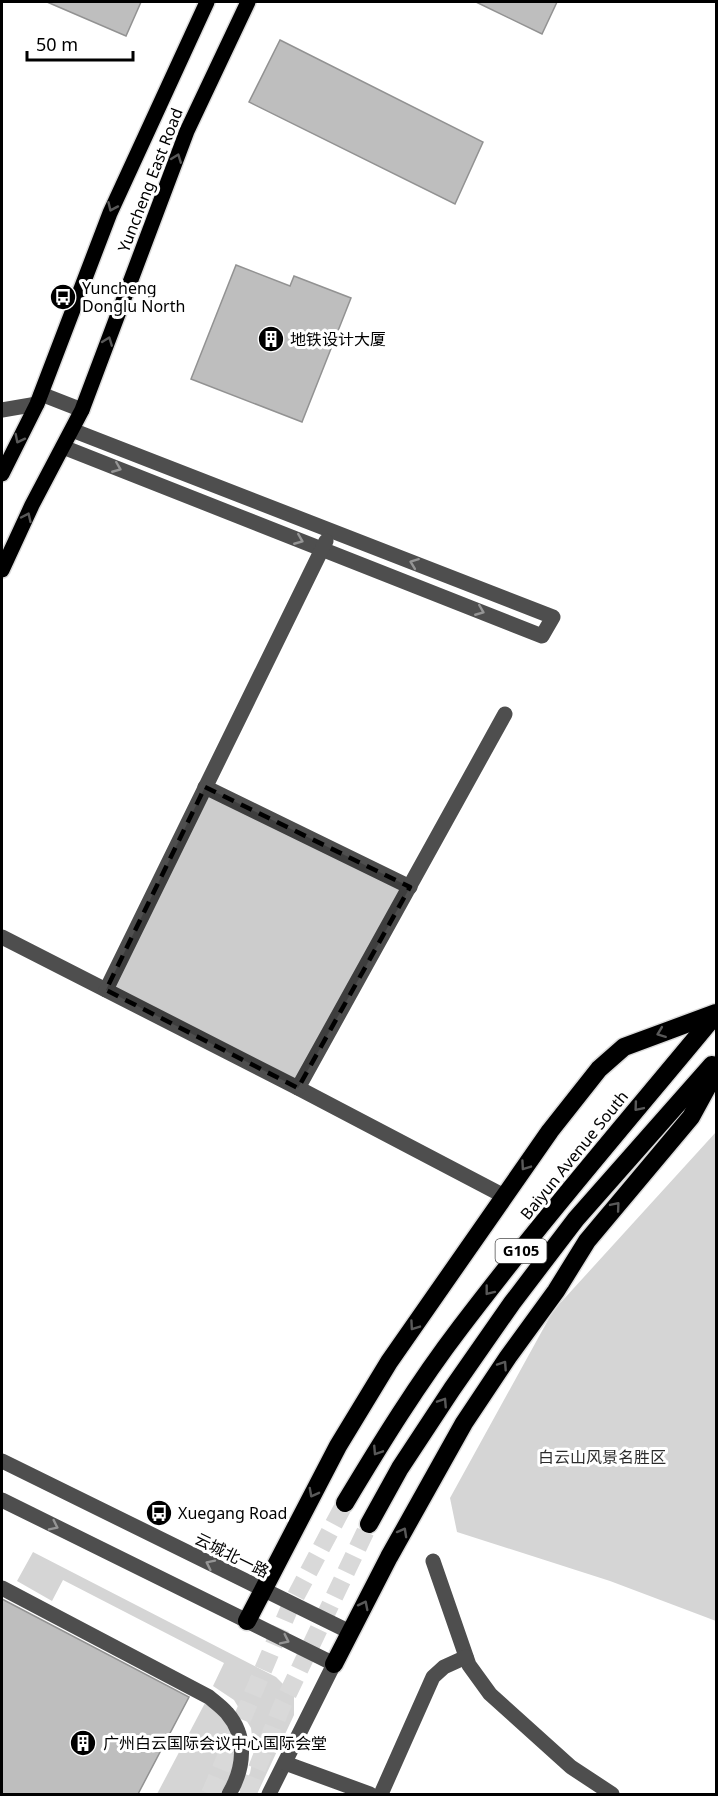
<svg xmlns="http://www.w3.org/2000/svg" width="718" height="1796" font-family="'Noto Sans','Noto Sans SC',sans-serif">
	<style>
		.green { fill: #d5d5d5 }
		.building { fill: #bebebe; stroke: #929292; stroke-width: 1.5 }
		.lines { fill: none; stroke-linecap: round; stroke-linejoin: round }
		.highway-tunnel { stroke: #d9d9d9; stroke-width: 18; stroke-dasharray: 18 9; stroke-linecap: butt }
		.major-casing { stroke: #dbdbdb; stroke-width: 18 }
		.highway-casing { stroke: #dbdbdb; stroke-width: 21 }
		.minor { stroke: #4e4e4e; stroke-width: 15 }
		.major { stroke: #000; stroke-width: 15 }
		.highway { stroke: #000; stroke-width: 18 }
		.oneway { stroke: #595959 }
		.oneway2 { stroke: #959595 }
		.marked { fill: #000; fill-opacity: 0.2; stroke: #000; stroke-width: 4.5; stroke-dasharray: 12 8; stroke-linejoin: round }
		.labels { text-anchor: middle; stroke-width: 6; stroke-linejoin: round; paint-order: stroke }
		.shield { fill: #fff; stroke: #4c4c4c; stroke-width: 1.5 }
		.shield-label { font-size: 15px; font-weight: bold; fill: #000 }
		.street-label { font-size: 16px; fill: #000; stroke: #fff }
		.poi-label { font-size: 16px; fill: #000; stroke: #fff; text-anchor: start }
		.park-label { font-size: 16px; fill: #2c2c2c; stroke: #fff }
	</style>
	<rect width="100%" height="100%" fill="#fff"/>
	<!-- green -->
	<g class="green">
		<path d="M716 1132V1621L610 1581 457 1532 450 1498 553 1311Z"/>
		<path d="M33 1552 276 1677 294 1695V1715L257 1794H239L250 1773 254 1752 251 1728 234 1700 213 1686 224 1663 63 1580 52 1601 17 1581Z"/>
		<path d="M205 1703C224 1709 236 1731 236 1751 236 1766 228 1782 220 1794H157Z"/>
	</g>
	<!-- building -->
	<g class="building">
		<path d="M47 2H141L126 36Z"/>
		<path d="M476 2H557L542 34Z"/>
		<path d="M280 40 483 142 455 204 249 102Z"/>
		<path d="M236 265 290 286 294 276 351 298 302 422 191 379Z"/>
		<path d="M2 1599 189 1697 138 1794H2Z"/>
	</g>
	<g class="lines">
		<!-- highway-tunnel -->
		<g class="highway-tunnel">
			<path d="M210 1794 290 1607 345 1503"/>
			<path d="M247 1794 281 1708 369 1524"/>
		</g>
		<!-- major casing -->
		<g class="major-casing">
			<g id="major">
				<path d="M2 474 37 404 110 213 207 2"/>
				<path d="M2 570 32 505 82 410 187 131 248 2"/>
			</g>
		</g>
		<!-- highway casing -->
		<g class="highway-casing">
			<g id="highway">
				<path d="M345 1503C381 1443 418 1383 460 1328 542 1220 630 1118 716 1014"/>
				<path d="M369 1524 400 1468 452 1389 512 1303 576 1219 712 1065"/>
				<path d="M247 1621 338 1446 389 1362 550 1131 599 1069 624 1047 716 1013"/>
				<path d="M334 1664 389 1557 464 1423 508 1357 556 1291 587 1241 691 1117 716 1071"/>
			</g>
		</g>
		<!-- minor -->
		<g class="minor">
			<path d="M41 394 82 410"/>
			<path d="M2 410 37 404"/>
			<path d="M63 447 542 636 553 617 72 430"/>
			<path d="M205 787 410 887"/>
			<path d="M2 937 298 1088 504 1196"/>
			<path d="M106 990 326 541"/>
			<path d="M298 1088 505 714"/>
			<path d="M2 1461 350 1632"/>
			<path d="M2 1500 334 1664 269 1794"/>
			<path d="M433 1561 469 1665 490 1694 571 1767 612 1794"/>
			<path d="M2 1588 209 1697C215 1702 222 1707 227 1713 248 1737 244 1769 229 1794"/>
			<path d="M285 1763 370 1794"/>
			<path d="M381 1794 433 1677 444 1667 466 1657"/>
		</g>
		<!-- major -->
		<use href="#major" class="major"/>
		<!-- highway -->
		<use href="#highway" class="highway"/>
	</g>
	<!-- one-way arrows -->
	<defs><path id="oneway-chevron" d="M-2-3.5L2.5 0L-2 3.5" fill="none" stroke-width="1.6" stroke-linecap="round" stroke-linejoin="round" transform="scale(1.5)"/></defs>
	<g class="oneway">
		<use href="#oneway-chevron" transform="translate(177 158) rotate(-69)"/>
		<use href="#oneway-chevron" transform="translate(112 207) rotate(114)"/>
		<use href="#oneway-chevron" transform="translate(108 341) rotate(-69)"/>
		<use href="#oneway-chevron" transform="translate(19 439) rotate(117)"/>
		<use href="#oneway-chevron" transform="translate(27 517) rotate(-65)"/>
		<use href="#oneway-chevron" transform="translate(661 1033) rotate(159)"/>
		<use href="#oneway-chevron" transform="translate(638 1107) rotate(130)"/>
		<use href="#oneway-chevron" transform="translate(525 1166) rotate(125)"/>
		<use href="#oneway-chevron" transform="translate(616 1206) rotate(-50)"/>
		<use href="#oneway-chevron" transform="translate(489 1291) rotate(128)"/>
		<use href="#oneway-chevron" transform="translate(414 1326) rotate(125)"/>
		<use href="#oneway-chevron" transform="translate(503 1365) rotate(-56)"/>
		<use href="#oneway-chevron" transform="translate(443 1402) rotate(-57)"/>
		<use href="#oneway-chevron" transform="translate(377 1451) rotate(123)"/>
		<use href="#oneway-chevron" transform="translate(313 1493) rotate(118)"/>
		<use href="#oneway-chevron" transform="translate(403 1532) rotate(-61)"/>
		<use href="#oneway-chevron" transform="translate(364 1605) rotate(-63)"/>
	</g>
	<g class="oneway2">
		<use href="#oneway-chevron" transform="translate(117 468) rotate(22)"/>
		<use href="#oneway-chevron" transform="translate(299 540) rotate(22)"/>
		<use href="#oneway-chevron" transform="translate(414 563) rotate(-159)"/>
		<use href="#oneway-chevron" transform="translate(480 611) rotate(22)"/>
		<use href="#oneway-chevron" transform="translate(54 1526) rotate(26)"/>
		<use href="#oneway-chevron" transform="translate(210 1564) rotate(-154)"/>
		<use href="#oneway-chevron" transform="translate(285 1640) rotate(26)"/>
	</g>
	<!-- marked area -->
	<path class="marked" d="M205 787 410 887 298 1088 106 990Z"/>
	<!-- icons -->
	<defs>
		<g id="bus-disc" transform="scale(1.35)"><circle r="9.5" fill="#000" stroke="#fff"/><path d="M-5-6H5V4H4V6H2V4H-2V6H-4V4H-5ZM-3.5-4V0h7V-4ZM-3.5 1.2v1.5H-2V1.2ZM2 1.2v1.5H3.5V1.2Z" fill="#fff"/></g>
		<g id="building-disc" transform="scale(1.35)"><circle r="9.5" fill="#000" stroke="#fff"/><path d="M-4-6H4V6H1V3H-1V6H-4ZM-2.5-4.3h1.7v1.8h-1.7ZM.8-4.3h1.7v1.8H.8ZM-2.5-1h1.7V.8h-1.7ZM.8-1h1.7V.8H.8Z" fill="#fff"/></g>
	</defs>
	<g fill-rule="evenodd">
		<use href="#bus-disc" x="63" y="297"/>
		<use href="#building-disc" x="271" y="339"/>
		<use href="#bus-disc" x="159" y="1513"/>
		<use href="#building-disc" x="83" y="1743"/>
	</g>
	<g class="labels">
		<!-- shield labels -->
		<rect class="shield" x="495.5" y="1239" width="51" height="24" rx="4.5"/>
		<g class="shield-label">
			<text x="521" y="1256">G105</text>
		</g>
		<!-- street labels -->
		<g class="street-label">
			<text transform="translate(150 180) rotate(-69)" y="6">Yuncheng East Road</text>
			<text transform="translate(574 1155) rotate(-51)" y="6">Baiyun Avenue South</text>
			<text transform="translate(232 1555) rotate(26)" y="6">云城北一路</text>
		</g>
		<!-- poi labels -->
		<g class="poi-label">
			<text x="82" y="294">Yuncheng<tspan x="82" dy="18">Donglu North</tspan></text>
			<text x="290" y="345">地铁设计大厦</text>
			<text x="178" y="1519">Xuegang Road</text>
			<text x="103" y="1749">广州白云国际会议中心国际会堂</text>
		</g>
		<!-- park labels -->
		<g class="park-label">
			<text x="602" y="1463">白云山风景名胜区</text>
		</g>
	</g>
	<!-- border -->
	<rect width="718" height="1796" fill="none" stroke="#000000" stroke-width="6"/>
	<!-- scale -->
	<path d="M27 51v9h106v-9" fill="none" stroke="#000000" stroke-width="3"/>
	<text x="36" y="51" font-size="18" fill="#000000" stroke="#ffffff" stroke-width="4.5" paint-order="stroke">50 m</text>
</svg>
